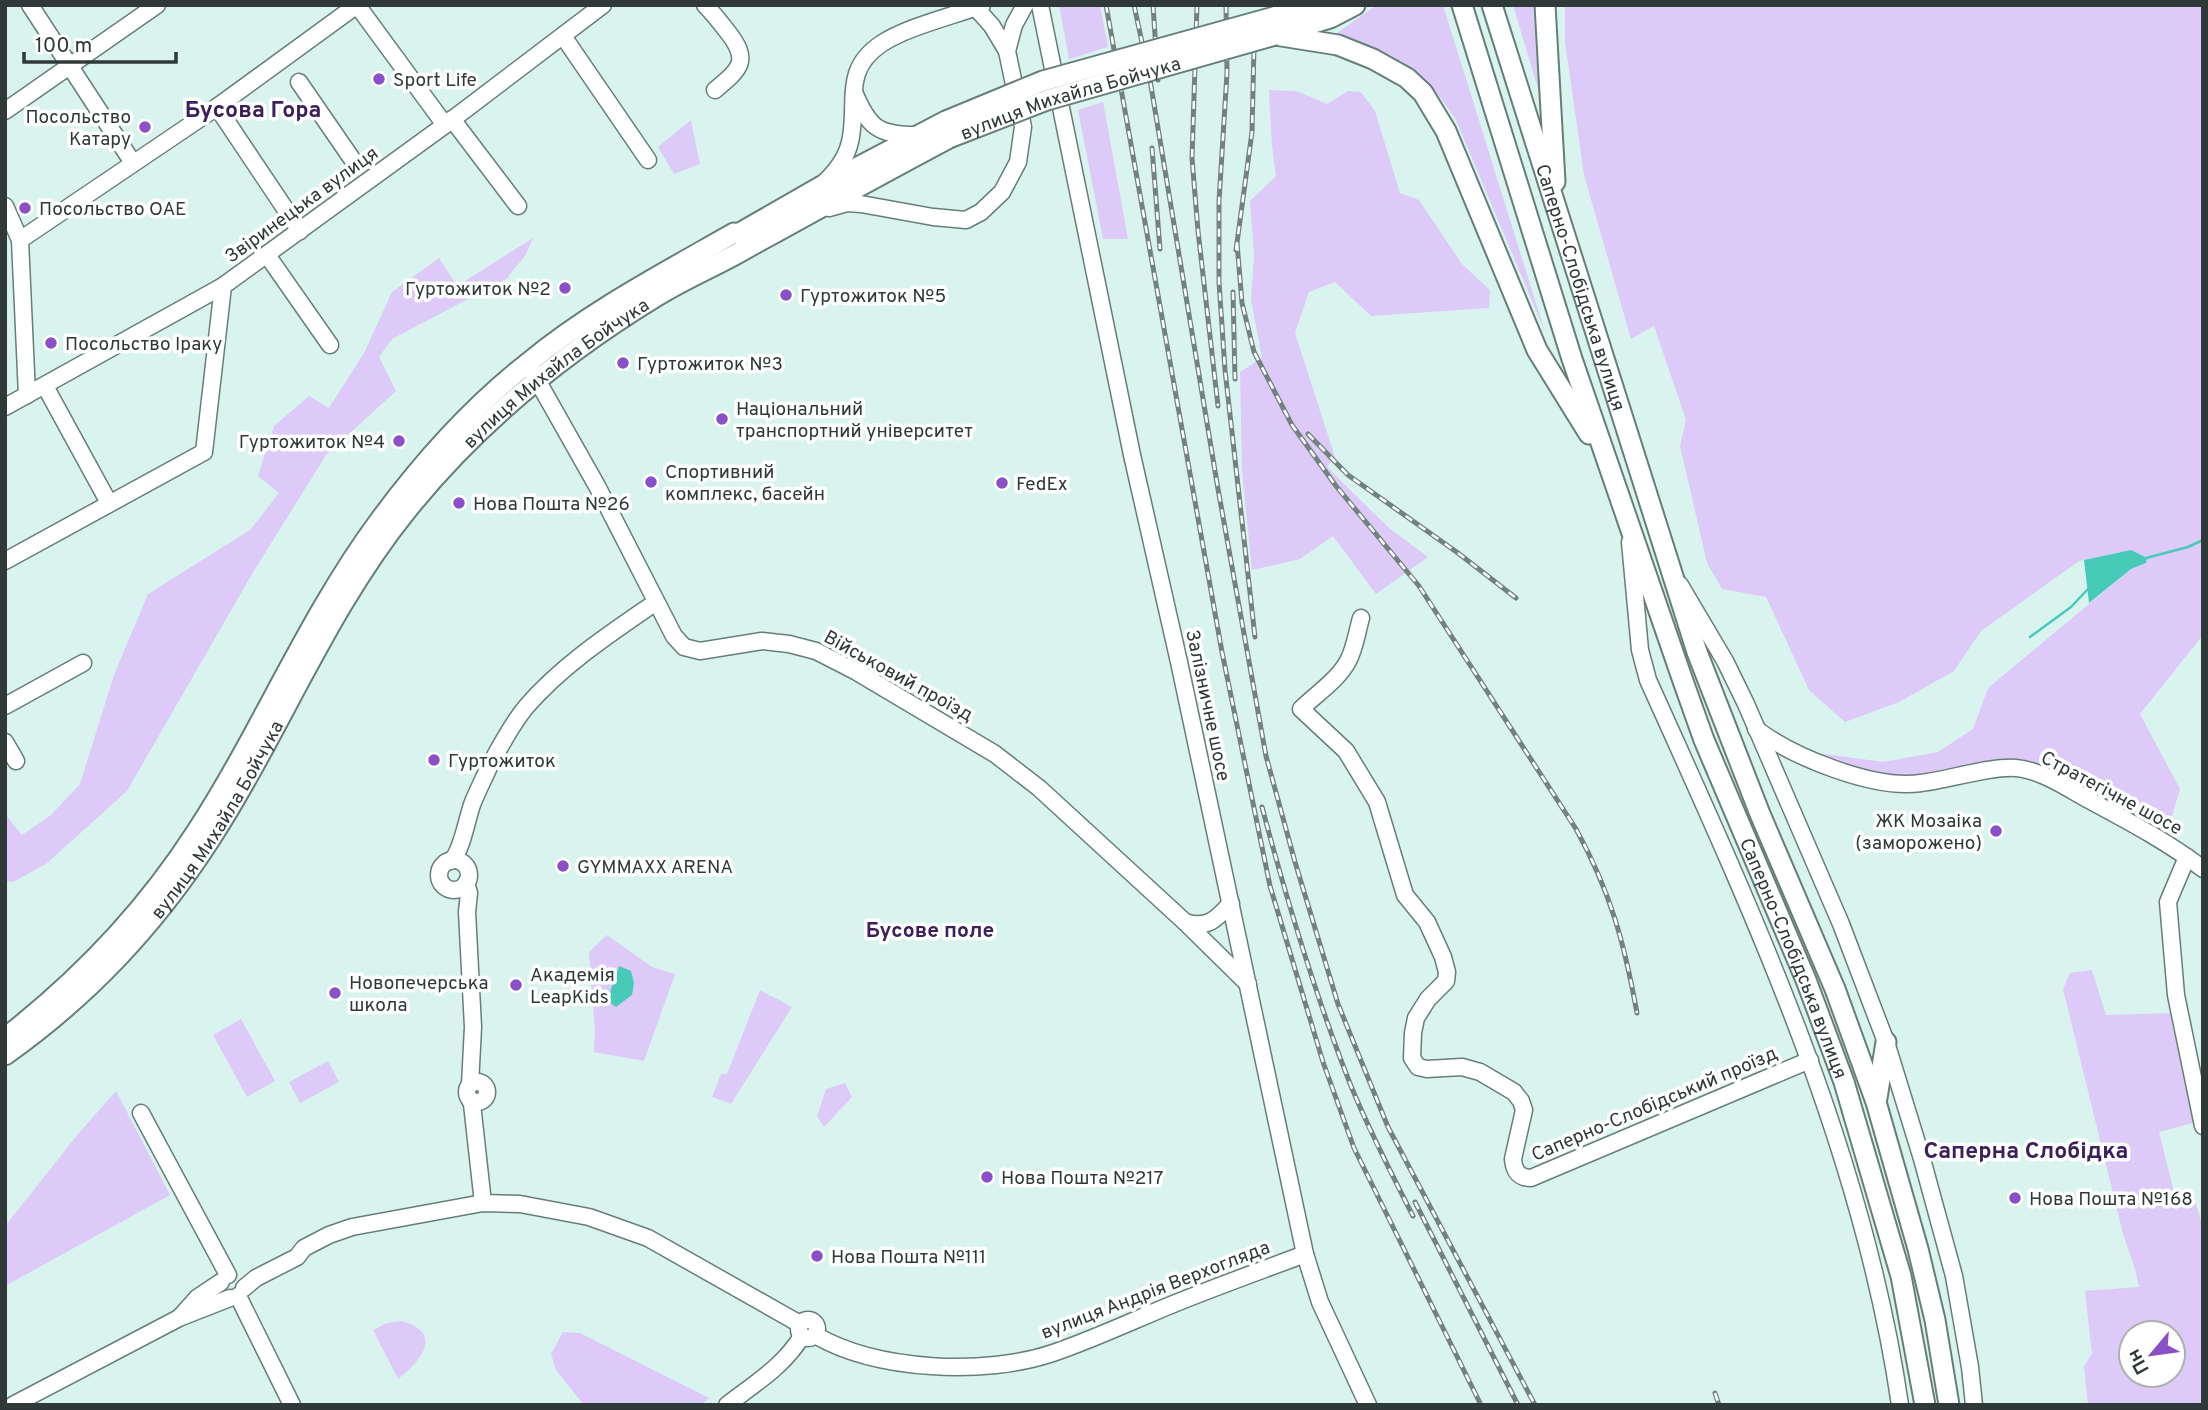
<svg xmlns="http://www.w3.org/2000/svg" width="2208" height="1410" font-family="Overpass,sans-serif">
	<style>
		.green { fill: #ddcaf8; fill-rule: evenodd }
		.water { fill: #47cab8 }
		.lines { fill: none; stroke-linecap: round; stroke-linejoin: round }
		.stream { stroke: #47cab8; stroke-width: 2.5 }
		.minor-casing { stroke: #667e79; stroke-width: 19 }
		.major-casing { stroke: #667e79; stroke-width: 23 }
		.minor { stroke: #fff; stroke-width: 16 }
		.major { stroke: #fff; stroke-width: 19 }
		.rail-casing { stroke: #71827f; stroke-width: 5 }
		.rail { stroke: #fff; stroke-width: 2.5; stroke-dasharray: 8; stroke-linecap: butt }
		.major-bridge-casing { stroke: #667e79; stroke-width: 23; stroke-linecap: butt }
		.major-bridge { stroke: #fff; stroke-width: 19 }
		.poi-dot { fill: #8a50c7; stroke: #fff; stroke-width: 2.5 }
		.labels { text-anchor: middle; stroke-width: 7; stroke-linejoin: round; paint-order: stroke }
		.poi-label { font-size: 19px; fill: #2f3937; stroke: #fff; text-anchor: start }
		.street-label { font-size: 19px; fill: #2f3937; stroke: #fff }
		.neighbourhood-label { font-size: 21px; font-weight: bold; fill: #3c2059; stroke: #fff }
		.quarter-label { font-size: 23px; font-weight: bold; fill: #3c2059; stroke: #fff }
	</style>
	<rect width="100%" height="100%" fill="#d9f4ef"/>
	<!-- green -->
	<g class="green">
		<path d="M1059 5H1100L1108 47 1069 59Z"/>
		<path d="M1377 5H1443L1545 332 1456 120C1421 64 1395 54 1334 35Z"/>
		<path d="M1513 5H1533L1539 92Z"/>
		<path d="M1565 5H2203V635L2140 714 2180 789 2167 833 2045 770 1909 777 1863 771 1818 753 1883 762 1938 752 1973 729 1988 688 2131 569 2146 563 2131 550 2079 561 1981 631 1954 671 1899 702 1845 722 1809 690 1766 597 1722 589 1707 563 1680 446 1686 420 1654 326 1631 339 1584 175 1565 42Z"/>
		<path d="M1269 90 1296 91 1327 104 1348 91 1361 92 1375 111 1400 193 1419 200 1462 264 1490 290 1489 308 1371 316 1335 282 1309 292 1295 333 1335 457 1327 467 1389 528 1428 557 1376 594 1333 536 1300 559 1252 570 1242 471 1240 372 1262 358 1251 300 1254 254 1250 201 1276 176 1272 146Z"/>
		<path d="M1103 102 1128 239H1103L1078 110Z"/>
		<path d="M691 120 700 164 674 174 658 147Z"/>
		<path d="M533 238 525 256 506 279 392 339 379 357 396 391 326 455 252 574 127 791 46 864 13 882 5 881V814L22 835 51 815 80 784 114 675 148 594 250 530 279 493 258 476 274 426 309 396 329 408 364 353 392 292 439 258 457 286Z"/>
		<path d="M607 935 652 967 675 974 644 1061 594 1052 595 1031 589 952Z"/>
		<path d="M2092 970 2106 1015 2170 1013 2193 1123 2159 1132 2178 1208 2196 1204 2203 1227V1405H2088L2084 1366 2092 1354 2085 1291 2139 1287 2135 1269 2123 1234 2063 989 2070 973ZM2131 1333H2173V1375H2131Z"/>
		<path d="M760 990 792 1007 731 1104 712 1097 721 1074H727Z"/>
		<path d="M241 1019 275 1081 247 1097 213 1035Z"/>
		<path d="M328 1061 339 1082 300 1103 289 1082Z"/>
		<path d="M845 1083 852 1097 824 1127 817 1116 826 1089Z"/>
		<path d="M116 1091 170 1195 5 1286V1226L79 1133Z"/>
		<path d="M402 1321C444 1333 421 1361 398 1379L373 1330 387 1323Z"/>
		<path d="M563 1332 580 1333 709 1398 701 1405H584L556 1370 551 1354Z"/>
	</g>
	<!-- water -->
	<g class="water">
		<path d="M2131 550 2147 558 2146 563 2131 569 2089 603 2084 560Z"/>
		<path d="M619 966 631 971 634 983 632 995 616 1007 607 1001Z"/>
	</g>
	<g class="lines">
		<!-- stream -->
		<g class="stream">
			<path d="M2146 558 2188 547 2203 540"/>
			<path d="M2030 637 2071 607 2088 589"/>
		</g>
		<!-- minor casing -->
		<g class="minor-casing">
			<g id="minor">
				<path d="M30 5 133 163"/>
				<path d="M705 5C713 13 720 22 727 31 751 61 740 69 715 90"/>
				<path d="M1040 5 1132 455 1179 662 1305 1254 1320 1302 1368 1405"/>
				<path d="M563 36 648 160"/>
				<path d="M1007 51 1014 25 1025 5"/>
				<path d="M299 82 352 159"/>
				<path d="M854 92C869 128 878 135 917 135"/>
				<path d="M217 107 300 231"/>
				<path d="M5 111 157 5"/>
				<path d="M452 119 518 206"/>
				<path d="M824 183C836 171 846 159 850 142 859 104 841 71 881 44 906 27 953 16 982 5"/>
				<path d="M5 206 20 240 27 395"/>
				<path d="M829 208 847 203 861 204 933 217 966 220 981 212 1002 192 1018 162 1023 127 1007 51 992 26 976 8"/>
				<path d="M20 240 217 107 357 5 445 125"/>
				<path d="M267 255 330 345"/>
				<path d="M532 371 597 486 674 636 684 647 700 651 762 641 789 644 816 651 857 672 995 754 1039 788 1185 922 1248 984"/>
				<path d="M45 386 109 503"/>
				<path d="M5 407 223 286 445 125 603 5"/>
				<path d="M1630 542 1640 650 1648 680C1753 913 1863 1149 1900 1405"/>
				<path d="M5 561 204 452 223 286"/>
				<path d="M1680 585 1725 661 1746 704 1841 924 1886 1042 1922 1159 1954 1276 1970 1367 1974 1405"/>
				<path d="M1361 618C1357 632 1355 648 1348 661 1338 680 1316 694 1301 709L1346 751 1377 802 1405 895 1427 922 1443 957 1447 972 1446 981 1428 999 1416 1018 1413 1033 1412 1058 1418 1067 1427 1069 1462 1067 1480 1072 1514 1092 1521 1101 1524 1110 1513 1159C1514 1171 1519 1178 1531 1178L1810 1060"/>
				<path d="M5 706 83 663"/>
				<path d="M1756 729C1793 757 1874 790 1921 783 1947 780 1991 766 2016 768 2041 770 2067 788 2089 800 2128 821 2168 842 2203 869"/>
				<path d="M5 742 16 761"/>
				<path d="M2187 857 2168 902 2176 995 2203 1126"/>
				<circle cx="454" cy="875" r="15"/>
				<path d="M451 861C462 852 467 817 473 802 478 790 484 778 489 767 500 747 511 725 526 707 562 665 611 633 656 602"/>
				<path d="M466 883 469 893 467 912 473 1027 470 1085"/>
				<path d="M1185 922C1207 929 1216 920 1231 903"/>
				<circle cx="477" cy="1092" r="10"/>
				<path d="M469 1098 472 1104 483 1203"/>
				<path d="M141 1113 228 1275"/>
				<path d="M244 1288 256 1278 297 1257 304 1248 329 1235 352 1227 483 1203 520 1204 589 1217 648 1238 800 1324"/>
				<path d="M238 1296 292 1405"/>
				<path d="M180 1317 197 1298 221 1282"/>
				<circle cx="808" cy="1329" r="9"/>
				<path d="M815 1335C877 1371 985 1376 1053 1353 1094 1339 1132 1321 1171 1305 1215 1287 1260 1271 1305 1254"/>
				<path d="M13 1405 179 1318 230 1298"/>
				<path d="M727 1405C754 1384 784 1366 802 1336"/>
			</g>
		</g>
		<!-- major casing -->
		<g class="major-casing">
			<g id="major">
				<path id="s1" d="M1462 5 1572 359 1683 681 1704 740 1806 980 1844 1082 1901 1276 1925 1405"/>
				<path id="s2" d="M1492 5 1697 652 1760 814 1835 989 1876 1102 1918 1249 1935 1320 1949 1405"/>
				<path d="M1545 5 1555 182"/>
				<path d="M1274 17 1321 5"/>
				<path d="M1282 33 1330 18 1355 5"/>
				<path d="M1275 35 1338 45 1373 59 1407 78 1423 93 1446 131 1537 350 1589 434"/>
				<path d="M5 1038C81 979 145 912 197 831 262 731 308 617 380 520 422 463 472 407 528 363 591 311 664 273 734 233L738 234 820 187 946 121"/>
				<path id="s3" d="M5 1055C88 996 153 927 209 841 279 733 326 610 407 510 477 423 562 354 657 296 686 278 718 265 747 248 814 211 881 174 949 138"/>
				<path d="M1877 1098 1886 1042"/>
			</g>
		</g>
		<!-- minor -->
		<use href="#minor" class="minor"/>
		<!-- major -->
		<use href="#major" class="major"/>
		<!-- rail casing -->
		<g class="rail-casing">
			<g id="rail">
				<path d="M1106 5 1222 652 1270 886 1323 1062 1354 1148 1481 1405"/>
				<path d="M1134 5 1150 80 1218 489 1266 756 1295 862 1338 1004 1388 1127 1535 1405"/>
				<path d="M1153 5 1158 80"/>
				<path d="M1197 5 1192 158 1198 231 1218 406"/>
				<path d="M1226 5 1227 73 1219 201V282L1225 370 1255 637"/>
				<path d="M1152 148 1160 249"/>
				<path d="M1237 243 1242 303 1254 352 1292 425 1336 486 1419 586 1576 829C1611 893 1624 942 1637 1013"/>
				<path d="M1236 250 1252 132 1254 47"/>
				<path d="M1233 292 1235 379"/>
				<path d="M1308 434 1348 475 1458 553 1516 598"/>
				<path d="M1262 807C1287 901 1315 995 1351 1086 1369 1130 1391 1173 1413 1216"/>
				<path d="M1415 1202 1518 1405"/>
				<path d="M1715 1393 1719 1405"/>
			</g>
		</g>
		<!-- rail -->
		<use href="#rail" class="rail"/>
		<!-- major-bridge casing -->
		<g class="major-bridge-casing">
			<g id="major-bridge">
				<path d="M946 121 1043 81 1274 17"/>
				<path id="s4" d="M949 138 1047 100 1275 35"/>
			</g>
		</g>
		<!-- major-bridge -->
		<use href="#major-bridge" class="major-bridge"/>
	</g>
	<!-- markers -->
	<g class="poi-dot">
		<circle cx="379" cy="79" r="7"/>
		<circle cx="145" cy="127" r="7"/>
		<circle cx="25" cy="208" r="7"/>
		<circle cx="565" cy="288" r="7"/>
		<circle cx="786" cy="295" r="7"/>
		<circle cx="51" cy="343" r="7"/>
		<circle cx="623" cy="363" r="7"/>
		<circle cx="722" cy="419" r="7"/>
		<circle cx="399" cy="441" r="7"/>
		<circle cx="651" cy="482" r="7"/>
		<circle cx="1002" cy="483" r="7"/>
		<circle cx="459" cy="503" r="7"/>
		<circle cx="434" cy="760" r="7"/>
		<circle cx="1996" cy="831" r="7"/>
		<circle cx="563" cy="866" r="7"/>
		<circle cx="516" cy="985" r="7"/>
		<circle cx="335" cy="993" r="7"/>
		<circle cx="987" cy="1177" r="7"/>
		<circle cx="2015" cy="1198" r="7"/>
		<circle cx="817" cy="1256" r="7"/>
	</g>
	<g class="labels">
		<!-- poi labels -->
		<g class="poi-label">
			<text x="393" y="86">Sport Life</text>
			<text x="131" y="123" text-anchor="end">Посольство<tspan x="131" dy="22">Катару</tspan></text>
			<text x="39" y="215">Посольство ОАЕ</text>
			<text x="551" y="295" text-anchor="end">Гуртожиток №2</text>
			<text x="800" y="302">Гуртожиток №5</text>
			<text x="65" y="350">Посольство Іраку</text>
			<text x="637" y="370">Гуртожиток №3</text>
			<text x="736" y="415">Національний<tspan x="736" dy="22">транспортний університет</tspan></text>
			<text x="385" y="448" text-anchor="end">Гуртожиток №4</text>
			<text x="665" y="478">Спортивний<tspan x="665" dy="22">комплекс, басейн</tspan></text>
			<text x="1016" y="490">FedEx</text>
			<text x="473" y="510">Нова Пошта №26</text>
			<text x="448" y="767">Гуртожиток</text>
			<text x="1982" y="827" text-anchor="end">ЖК Мозаіка<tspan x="1982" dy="22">(заморожено)</tspan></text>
			<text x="577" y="873">GYMMAXX ARENA</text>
			<text x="530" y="981">Академія<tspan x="530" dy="22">LeapKids</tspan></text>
			<text x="349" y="989">Новопечерська<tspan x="349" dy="22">школа</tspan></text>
			<text x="1001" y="1184">Нова Пошта №217</text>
			<text x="2029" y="1205">Нова Пошта №168</text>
			<text x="831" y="1263">Нова Пошта №111</text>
		</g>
		<!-- street labels -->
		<g class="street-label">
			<text dy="7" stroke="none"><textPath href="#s4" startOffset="128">вулиця Михайла Бойчука</textPath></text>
			<text transform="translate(301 204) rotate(-36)" y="7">Звіринецька вулиця</text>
			<text dy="7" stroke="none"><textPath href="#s2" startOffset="296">Саперно-Слобідська вулиця</textPath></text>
			<text dy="7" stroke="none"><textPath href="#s3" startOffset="887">вулиця Михайла Бойчука</textPath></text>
			<text transform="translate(899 675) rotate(29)" y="7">Військовий проїзд</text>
			<text transform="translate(1209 705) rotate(78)" y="7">Залізничне шосе</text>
			<text transform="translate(2112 792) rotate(28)" y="7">Стратегічне шосе</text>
			<text dy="7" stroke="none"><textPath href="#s3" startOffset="320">вулиця Михайла Бойчука</textPath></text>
			<text dy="7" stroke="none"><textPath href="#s1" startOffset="1010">Саперно-Слобідська вулиця</textPath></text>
			<text transform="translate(1654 1103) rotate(-23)" y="7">Саперно-Слобідський проїзд</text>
			<text transform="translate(1155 1289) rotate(-21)" y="7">вулиця Андрія Верхогляда</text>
		</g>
		<!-- neighbourhood labels -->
		<g class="neighbourhood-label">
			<text x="930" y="937">Бусове поле</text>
		</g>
		<!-- quarter labels -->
		<g class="quarter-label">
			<text x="253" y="117">Бусова Гора</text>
			<text x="2026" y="1158">Саперна Слобідка</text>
		</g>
	</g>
	<!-- border -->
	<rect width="2208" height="1410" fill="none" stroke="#2f3937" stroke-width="14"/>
	<!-- north arrow -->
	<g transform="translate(2152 1354) rotate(241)"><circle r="33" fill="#ffffff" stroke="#acb0af" stroke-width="2"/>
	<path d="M0-5L12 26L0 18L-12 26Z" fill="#8a50c7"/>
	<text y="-10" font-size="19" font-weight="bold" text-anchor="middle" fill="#2f3937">Пн</text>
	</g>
	<!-- scale -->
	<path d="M24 52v10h152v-10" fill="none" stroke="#2f3937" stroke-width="3.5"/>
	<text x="35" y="52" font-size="21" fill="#2f3937" stroke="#ffffff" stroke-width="5" paint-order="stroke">100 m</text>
</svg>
